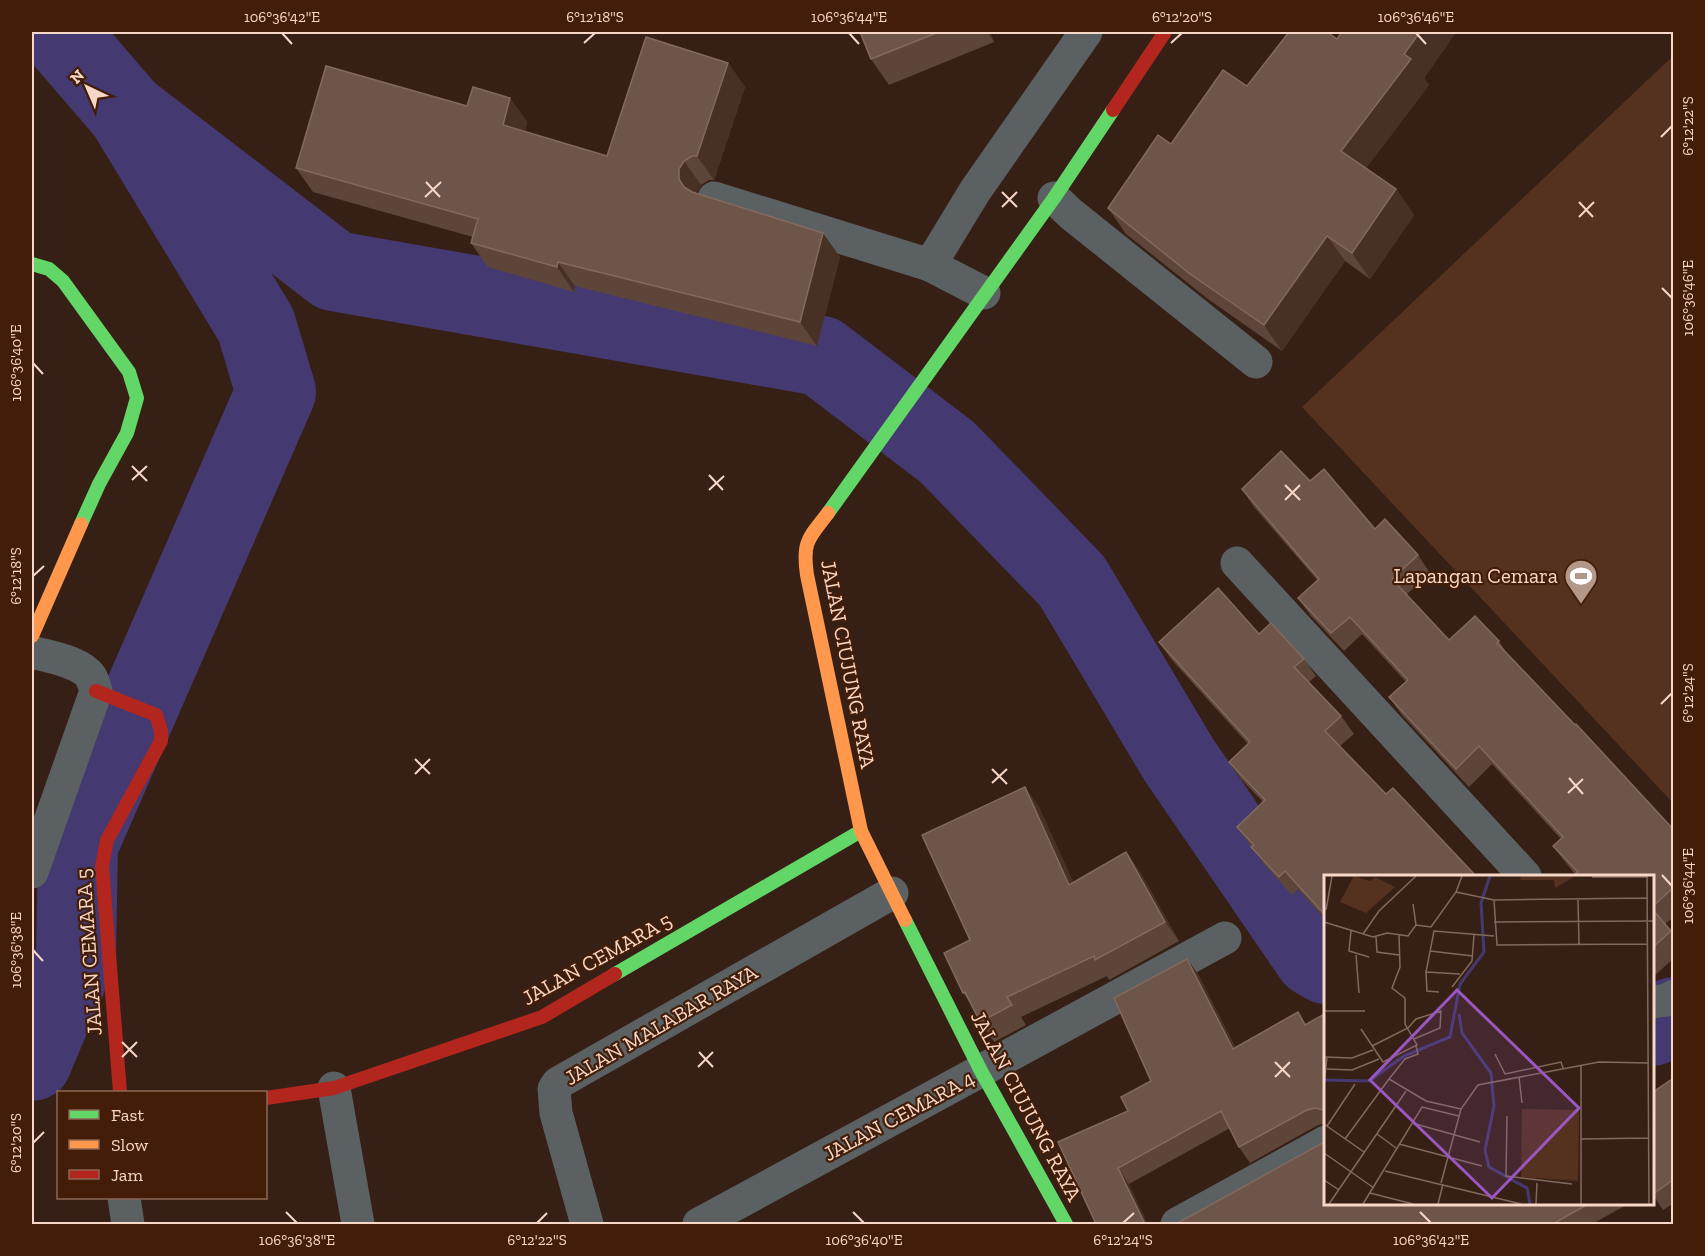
<svg xmlns="http://www.w3.org/2000/svg" width="1705" height="1256" font-family="'Zilla Slab',serif">
	<style>
		.pitch { fill: #55311f }
		.lines { fill: none; stroke-linecap: round; stroke-linejoin: round }
		.river { stroke: #443971; stroke-width: 80 }
		.street { stroke: #5b6062; stroke-width: 33 }
		.fast { stroke: #63d668; stroke-width: 14 }
		.slow { stroke: #ff974d; stroke-width: 14 }
		.jam { stroke: #b3261e; stroke-width: 14 }
		.wall { fill: #5e453a }
		.shaded-wall { fill: #473025 }
		.building { fill: #6e5549; stroke: #84695d; stroke-width: 1.5 }
		.ticks { fill: none; stroke: #f7d7c7; stroke-width: 2 }
		.labels { text-anchor: middle; stroke-width: 4.5; stroke-linejoin: round; paint-order: stroke }
		.poi-label { font-size: 21px; fill: #f7d7c7; stroke: #431d07; text-anchor: end }
		.street-label { font-size: 21px; fill: #f7d7c7; stroke: #431d07 }
		.inset-river { fill: none; stroke: #443971; stroke-width: 3 }
		.inset-road { fill: none; stroke: #83695c; stroke-width: 1.5 }
		.view { fill: #9a57c1; fill-opacity: 0.15; stroke: #9a57c1; stroke-width: 3 }
		.inset-edge { fill: none; stroke: #f7d7c7; stroke-width: 3 }
		.neatline { fill: none; stroke: #f7d7c7; stroke-width: 2 }
		.ticks-label { font-size: 15px; text-anchor: middle; fill: #f7d7c7 }
	</style>
	<rect width="100%" height="100%" fill="#362015"/>
	<!-- pitch -->
	<path class="pitch" d="M1673 56V803L1302 407Z"/>
	<g class="lines">
		<!-- river -->
		<g class="river">
			<path d="M127 112 334 271 821 356 947 452 1072 581 1179 760 1314 957 1326 964"/>
			<path d="M1652 1026 1674 1017"/>
			<path d="M32 1061 76 956 78 845 276 392 256 325 127 112 58 32"/>
		</g>
		<!-- street -->
		<g class="street">
			<path d="M714 198 930 265 975 191 1086 32"/>
			<path d="M1054 198 1071 214 1256 362"/>
			<path d="M930 265 984 293"/>
			<path d="M1237 563 1525 876"/>
			<path d="M32 652C49 657 80 661 91 677 93 681 95 687 96 691L32 872"/>
			<path d="M1652 1002 1667 1000 1674 996"/>
			<path d="M334 1088 358 1224"/>
			<path d="M124 1198 128 1224"/>
			<path d="M587 1224 556 1113 554 1089 558 1083 892 893"/>
			<path d="M699 1224 1225 938"/>
			<path d="M1177 1224 1326 1142"/>
		</g>
		<!-- fast -->
		<g class="fast">
			<path d="M32 264 49 269 63 281 129 372 137 398 127 433 99 484 81 524"/>
			<path d="M828 513 1054 198 1113 110"/>
			<path d="M905 920 981 1071 1066 1224"/>
			<path d="M615 974 861 831"/>
		</g>
		<!-- slow -->
		<g class="slow">
			<path d="M828 513C809 538 802 541 807 575L861 831 905 920"/>
			<path d="M32 636 81 524"/>
		</g>
		<!-- jam -->
		<g class="jam">
			<path d="M1113 110 1165 32"/>
			<path d="M96 691 156 715 161 731V741L107 840 102 866 120 1092"/>
			<path d="M266 1098 334 1088 542 1017 615 974"/>
		</g>
	</g>
	<!-- wall -->
	<g class="wall">
		<path d="M860 32H990L994 42 889 85 871 59Z"/>
		<path d="M1342 32H1456L1424 78 1429 85 1366 168 1396 189 1414 215 1370 279 1345 261 1282 351 1208 299 1126 234 1108 208 1171 144 1247 86 1337 39Z"/>
		<path d="M728 63 745 87 714 180H709L701 185 696 193 840 257 817 346 575 286 574 292 488 267 471 243 473 237 313 192 296 168 467 106 510 98 527 122 525 131 607 156Z"/>
		<path d="M1310 481 1375 529 1418 555 1430 573 1406 595 1449 640 1499 641 1507 654 1674 830V917L1665 924 1674 934V958L1653 977V876L1575 874 1566 863 1553 846 1561 839 1492 764 1469 787 1402 715 1389 697 1406 682 1362 634 1344 651 1311 616 1298 598 1317 580 1254 507 1242 489Z"/>
		<path d="M1259 634 1304 659 1316 676 1309 682 1341 716 1354 734 1340 746 1326 876V920L1298 889 1292 895 1264 864 1237 827 1263 802 1241 779 1229 762 1248 744 1171 659 1159 642Z"/>
		<path d="M1039 807 1073 882 1126 852 1140 872 1179 941 1109 980 1107 976 1021 1017 1026 1025 994 1042 980 1022 972 1005 963 993 970 940Z"/>
		<path d="M1187 959 1198 974 1235 1047 1298 1012 1306 1024 1326 1013V1123L1318 1125 1250 1163 1239 1147 1230 1128 1129 1184 1096 1224 1128 1111 1151 1081Z"/>
		<path d="M1674 1078V1203L1663 1210 1653 1195Z"/>
		<path d="M1326 1203H1630L1592 1224H1176Z"/>
	</g>
	<!-- shaded-wall -->
	<g class="shaded-wall">
		<path d="M987 32H990L994 42Z"/>
		<path d="M1420 32H1456L1424 78 1429 85 1359 177 1341 151Z"/>
		<path d="M728 63 745 87 714 180 697 156Z"/>
		<path d="M510 98 527 122 520 149 503 125Z"/>
		<path d="M684 161 701 185 696 193V203L684 187 679 179V169Z"/>
		<path d="M1396 189 1414 215 1370 279 1352 253Z"/>
		<path d="M823 233 840 257 817 346 800 322Z"/>
		<path d="M1327 236 1345 261 1282 351 1264 325Z"/>
		<path d="M558 262 575 286 574 292 557 267Z"/>
		<path d="M1025 787 1039 807 1083 904 1069 885Z"/>
		<path d="M1126 852 1140 872 1179 941 1165 922Z"/>
		<path d="M1187 959 1198 974 1243 1064 1233 1049Z"/>
		<path d="M1118 1168 1129 1184 1148 1224H1145Z"/>
	</g>
	<!-- building -->
	<g class="building">
		<path d="M860 32H939L871 59Z"/>
		<path d="M1289 32H1327L1337 39 1342 32H1420L1404 54 1411 59 1341 151 1396 189 1352 253 1327 236 1264 325 1190 274 1108 208 1158 135 1171 144 1223 70 1247 86Z"/>
		<path d="M646 37 728 63 697 156H692L684 161 679 169V179L684 187 692 192 823 233 800 322 558 262 557 267 471 243 478 219 296 168 326 66 467 106 473 87 510 98 503 125 607 156Z"/>
		<path d="M1281 451 1310 481 1324 469 1375 529 1385 519 1418 555 1392 579 1449 640 1475 616 1499 641 1497 643 1575 725 1576 724 1674 830V887L1653 906V876H1572L1578 872 1553 846 1563 837 1479 746 1456 769 1389 697 1408 680 1350 617 1331 633 1298 598 1319 579 1242 489Z"/>
		<path d="M1218 588 1259 634 1271 623 1304 659 1294 667 1341 716 1325 731 1386 794 1393 788 1476 876H1326V916L1285 871 1279 877 1251 847 1254 845 1237 827 1265 800 1229 762 1250 742 1159 642Z"/>
		<path d="M1025 787 1069 885 1126 852 1165 922 1095 960 1094 956 1007 997 1012 1005 980 1022 965 992 963 993 944 953 970 940 922 835Z"/>
		<path d="M1653 910 1671 931 1653 947Z"/>
		<path d="M1187 959 1233 1049 1298 1012 1305 1025 1326 1013V1111L1324 1110 1315 1108 1307 1110 1239 1147 1221 1111 1118 1168 1145 1224H1096L1058 1142 1128 1111 1121 1097 1151 1081 1114 998Z"/>
		<path d="M1674 1078V1179L1653 1194V1092Z"/>
		<path d="M1326 1141V1203H1590L1553 1224H1176Z"/>
	</g>
	<!-- ticks -->
	<path class="ticks" d="M282 33 292 44M849 33 859 44M1416 33 1426 44M584 43 595 33M1171 43 1182 33M1661 137 1672 126M426 182 440 197M1002 192 1017 207M425 197 441 182M1579 202 1593 217M1002 207 1017 192M1579 217 1594 202M1662 288 1672 298M33 363 43 374M132 466 147 481M709 475 723 490M132 480 147 466M1285 485 1300 500M709 490 724 476M1285 500 1300 485M33 576 44 566M1661 704 1672 693M415 759 430 774M992 769 1007 784M415 774 430 759M1569 778 1583 794M992 783 1007 769M1568 793 1583 779M1662 875 1672 886M33 950 43 961M122 1042 137 1057M699 1052 713 1067M122 1057 137 1042M1275 1062 1290 1077M698 1067 713 1052M1275 1077 1290 1062M33 1143 44 1132M286 1212 297 1223M853 1212 864 1223M1420 1212 1431 1223M537 1223 547 1213M1123 1223 1134 1213"/>
	<!-- icons -->
	<defs>
		<g id="stadium-pin" transform="scale(1.725)"><path d="M0 17L-7.5 6A9.5 9.5 0 1 1 7.5 6Z" fill="#b39789" stroke="#431d07"/><path d="M0-5a6.5 5 0 1 0 0 10a6.5 5 0 1 0 0-10ZM-3.5-1.8h7v3.6h-7Z" fill="#fff"/></g>
	</defs>
	<g fill-rule="evenodd">
		<use href="#stadium-pin" x="1581" y="576"/>
	</g>
	<g class="labels">
		<!-- poi labels -->
		<g class="poi-label">
			<text x="1558" y="583">Lapangan Cemara</text>
		</g>
		<!-- street labels -->
		<g class="street-label">
			<text transform="translate(848 664) rotate(79)" y="7">JALAN CIUJUNG RAYA</text>
			<text transform="translate(89 952) rotate(-94)" y="7">JALAN CEMARA 5</text>
			<text transform="translate(597 959) rotate(-29)" y="7">JALAN CEMARA 5</text>
			<text transform="translate(661 1025) rotate(-30)" y="7">JALAN MALABAR RAYA</text>
			<text transform="translate(1026 1106) rotate(62)" y="7">JALAN CIUJUNG RAYA</text>
			<text transform="translate(899 1116) rotate(-28)" y="7">JALAN CEMARA 4</text>
		</g>
	</g>
	<!-- overview -->
	<g transform="translate(1324 875)">
		<rect width="330" height="330" fill="#362015"/>
		<path d="M197 1H251L231 13 230 5H196Z" fill="#55311f"/>
		<path d="M30 1 46 6 51 2 71 12 42 38 16 27Z" fill="#55311f"/>
		<path d="M198 234 255 235 254 306 197 302Z" fill="#55311f"/>
		<path class="inset-river" d="M135 139 138 158 167 198 170 231 161 275 165 292 203 313 206 329M0 205 45 206 80 181 126 162 136 109 160 77 157 28 166 1"/>
		<path class="inset-road" d="M323 1 325 329M268 2H323M132 17 170 25 323 23M254 24 255 69M170 25 173 70 324 69M89 29 92 50M2 35 8 1M0 47 49 62 63 58 84 61 92 50 107 52 132 17 138 1M170 47 330 46M27 56 25 76 45 82M39 59 55 36 92 1M52 62 53 77 75 80M106 76 149 81M32 80 35 118M102 97 136 99M128 112 148 86 150 60M115 117 103 116 102 97 110 56 170 61M0 136H41M37 154 59 187 93 170 81 149V123L68 113 76 92 75 60M48 171 84 153 92 144 117 136 116 153 90 164M92 171 94 179 81 184 65 204 102 226 137 234M171 179 181 199 237 187 239 193M0 182 28 183 49 175M257 191V329M3 194 28 195 55 184M195 202 198 228M0 212 3 182M183 241 182 301 248 309M88 248 156 267M0 249 40 277M3 251 31 209M53 259 72 273M21 264 65 204M257 264 325 263M75 269 158 291M0 278 50 313M61 296 197 329M0 305 15 315M117 308 137 234 154 210 275 187 325 188M46 318 89 329M5 329 82 216M39 329 98 232 135 241M114 329 119 309M212 329 213 308"/>
		<path class="view" d="M133 115 255 233 168 323 46 205Z"/>
		<rect width="330" height="330" class="inset-edge"/>
	</g>
	<!-- border -->
	<rect width="1705" height="1256" fill="none" stroke="#431d07" stroke-width="66"/>
	<!-- legend -->
	<rect x="57" y="1091" width="210" height="108" fill="#431d07" stroke="#8b6754" stroke-width="1.5"/>
	<rect x="69" y="1110" width="30" height="9" fill="#63d668" stroke="#8b6754" stroke-width="1.5"/>
	<text x="111" y="1121" font-size="18" fill="#f7d7c7">Fast</text>
	<rect x="69" y="1140" width="30" height="9" fill="#ff974d" stroke="#8b6754" stroke-width="1.5"/>
	<text x="111" y="1151" font-size="18" fill="#f7d7c7">Slow</text>
	<rect x="69" y="1170" width="30" height="9" fill="#b3261e" stroke="#8b6754" stroke-width="1.5"/>
	<text x="111" y="1181" font-size="18" fill="#f7d7c7">Jam</text>
	<!-- north arrow -->
	<g transform="translate(87 87) rotate(316)" stroke="#431d07" stroke-width="4.5" paint-order="stroke">
	<path d="M0-4.5L10 22L0 15L-10 22Z" fill="#f7d7c7"/>
	<text y="-9" font-size="16" font-weight="bold" text-anchor="middle" fill="#f7d7c7">N</text>
	</g>
	<rect x="33" y="33" width="1639" height="1190" class="neatline"/>
	<g class="ticks-label">
		<text x="282" y="22">106°36'42"E</text>
		<text x="595" y="22">6°12'18"S</text>
		<text x="849" y="22">106°36'44"E</text>
		<text x="1182" y="22">6°12'20"S</text>
		<text x="1416" y="22">106°36'46"E</text>
		<text transform="translate(1688 126) rotate(-90)" y="5">6°12'22"S</text>
		<text transform="translate(1688 298) rotate(-90)" y="5">106°36'46"E</text>
		<text transform="translate(16 363) rotate(-90)" y="5">106°36'40"E</text>
		<text transform="translate(16 576) rotate(-90)" y="5">6°12'18"S</text>
		<text transform="translate(1688 693) rotate(-90)" y="5">6°12'24"S</text>
		<text transform="translate(1688 886) rotate(-90)" y="5">106°36'44"E</text>
		<text transform="translate(16 950) rotate(-90)" y="5">106°36'38"E</text>
		<text transform="translate(16 1143) rotate(-90)" y="5">6°12'20"S</text>
		<text x="297" y="1245">106°36'38"E</text>
		<text x="537" y="1245">6°12'22"S</text>
		<text x="864" y="1245">106°36'40"E</text>
		<text x="1123" y="1245">6°12'24"S</text>
		<text x="1431" y="1245">106°36'42"E</text>
	</g>
</svg>
